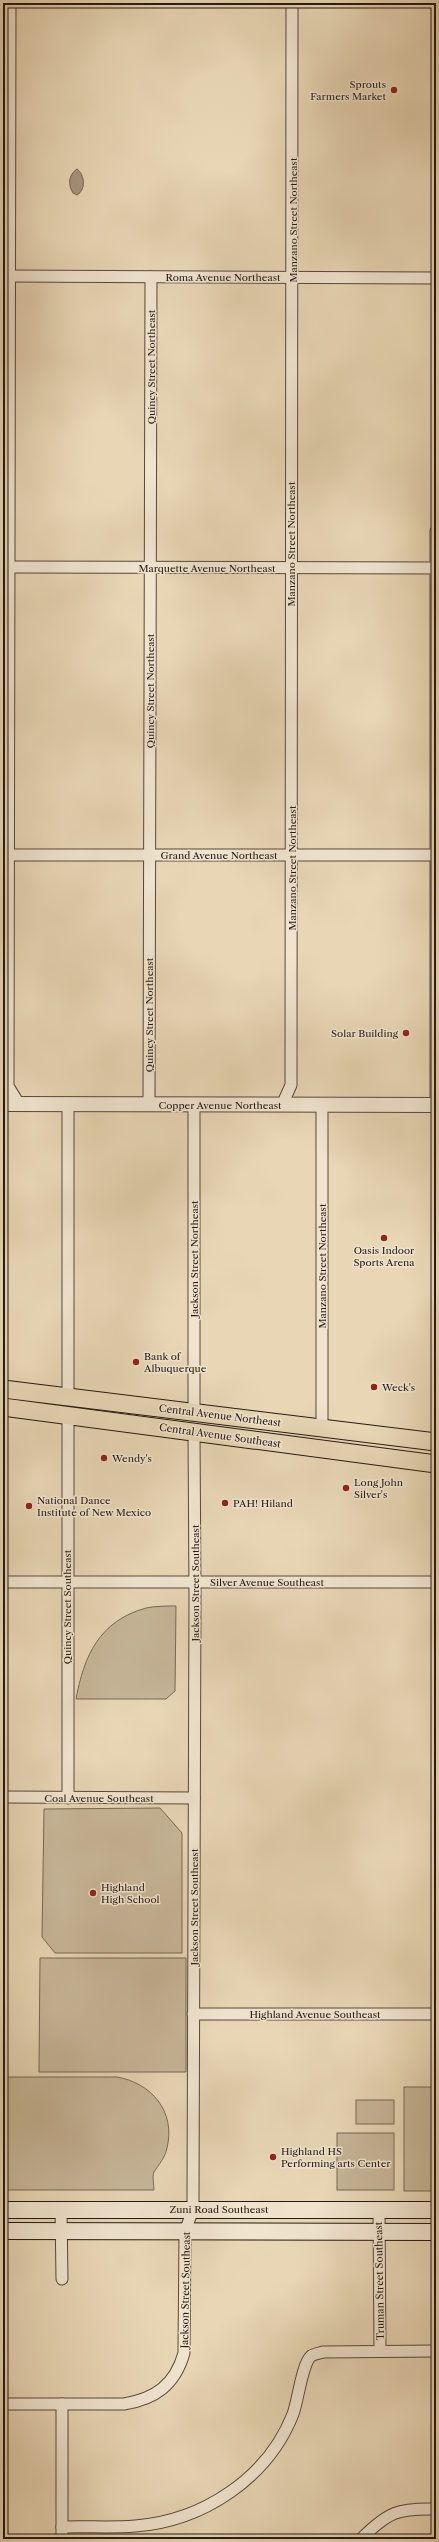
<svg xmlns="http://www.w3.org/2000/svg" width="439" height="2542" font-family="'Libre Caslon Text',serif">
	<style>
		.green { fill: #c7b699; stroke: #766856 }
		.water { fill: #a6967e; stroke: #726453 }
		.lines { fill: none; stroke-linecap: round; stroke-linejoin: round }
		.minor-casing { stroke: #56483c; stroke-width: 13 }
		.tertiary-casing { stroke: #56483c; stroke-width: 16 }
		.secondary-casing { stroke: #251913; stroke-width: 18 }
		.primary-casing { stroke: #251913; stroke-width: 19 }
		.minor { stroke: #f0e4cf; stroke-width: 11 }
		.tertiary { stroke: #f0e4cf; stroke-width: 14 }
		.secondary { stroke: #f0e4cf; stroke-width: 16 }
		.primary { stroke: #e8d6b5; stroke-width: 17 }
		.poi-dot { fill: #8f2418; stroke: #f0e4cf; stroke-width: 1.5 }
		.labels { text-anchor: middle; stroke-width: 3; stroke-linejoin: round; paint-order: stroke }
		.poi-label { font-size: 10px; fill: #251913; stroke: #f0e4cf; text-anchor: start }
		.street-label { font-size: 10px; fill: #251913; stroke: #f0e4cf }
	</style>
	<rect width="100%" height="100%" fill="#e8d6b5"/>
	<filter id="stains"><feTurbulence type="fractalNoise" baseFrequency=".005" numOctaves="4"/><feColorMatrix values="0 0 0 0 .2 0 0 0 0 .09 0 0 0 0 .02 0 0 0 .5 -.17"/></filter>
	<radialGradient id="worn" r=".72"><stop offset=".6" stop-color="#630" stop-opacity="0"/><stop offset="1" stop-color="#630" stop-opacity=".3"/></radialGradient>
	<!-- green -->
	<g class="green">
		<path d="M176 1606 175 1691 166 1699H76C84 1656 99 1621 146 1608 155 1606 167 1606 176 1606Z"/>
		<path d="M160 1808 182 1833V1953H55L42 1937 44 1809Z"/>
		<path d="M40 1958H186V2072H39Z"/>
		<path d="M3 2077H117C151 2083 176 2111 167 2148 165 2158 159 2164 154 2172 152 2176 154 2185 154 2190H3Z"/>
		<rect x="404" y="2087" width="32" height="104"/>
		<rect x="356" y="2100" width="38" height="24"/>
		<rect x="337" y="2133" width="57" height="57"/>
	</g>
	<!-- water -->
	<path class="water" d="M77 169C85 175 86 190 77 195L73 193C68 185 68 175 77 169Z"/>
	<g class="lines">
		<!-- minor casing -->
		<g class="minor-casing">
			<g id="minor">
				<path d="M10 3 8 1086 19 1104"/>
				<path d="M9 276 436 278"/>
				<path d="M3 567 436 568"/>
				<path d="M3 855H436"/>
				<path d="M68 1105V1397"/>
				<path d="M149 1105 151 277"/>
				<path d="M282 1105 291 1085 292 3"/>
				<path d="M436 1105V531"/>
				<path d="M194 1412V1105"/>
				<path d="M322 1428V1105"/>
				<path d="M3 1582H436"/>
				<path d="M3 1797 194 1798"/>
				<path d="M68 1798V1416"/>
				<path d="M193 2014H436"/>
				<path d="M61 2210 62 2279"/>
				<path d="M379 2210 380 2351"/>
				<path d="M3 2404H124C155 2399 175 2385 184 2353L185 2232 193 2209V2198L195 1594 194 1432"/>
				<path d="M62 2404V2539"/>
				<path d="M62 2527C86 2526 111 2528 135 2526 203 2521 268 2478 293 2414 298 2401 302 2364 311 2356 314 2354 320 2353 323 2352L436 2351"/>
				<path d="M361 2539C388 2512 398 2508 436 2509"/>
			</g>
		</g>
		<!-- tertiary casing -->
		<g class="tertiary-casing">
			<path id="tertiary" d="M3 1104 436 1105"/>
		</g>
		<!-- secondary casing -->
		<g class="secondary-casing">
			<g id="secondary">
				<path d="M3 2210H436"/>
				<path d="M3 2231 436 2232"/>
			</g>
		</g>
		<!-- primary casing -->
		<g class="primary-casing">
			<g id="primary">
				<path d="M3 1389 436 1442"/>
				<path d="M3 1407 436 1464"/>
			</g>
		</g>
		<!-- minor -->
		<use href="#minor" class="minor"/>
		<!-- tertiary -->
		<use href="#tertiary" class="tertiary"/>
		<!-- secondary -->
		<use href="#secondary" class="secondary"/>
		<!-- primary -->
		<use href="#primary" class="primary"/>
	</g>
	<!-- markers -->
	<g class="poi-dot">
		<circle cx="394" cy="90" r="4"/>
		<circle cx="406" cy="1033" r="4"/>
		<circle cx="384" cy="1238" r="4"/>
		<circle cx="136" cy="1362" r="4"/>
		<circle cx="374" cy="1387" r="4"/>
		<circle cx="104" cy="1458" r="4"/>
		<circle cx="346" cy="1488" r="4"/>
		<circle cx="225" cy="1503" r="4"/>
		<circle cx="29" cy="1506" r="4"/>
		<circle cx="93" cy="1893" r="4"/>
		<circle cx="273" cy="2157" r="4"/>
	</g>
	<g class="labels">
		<!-- poi labels -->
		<g class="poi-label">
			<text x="386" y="88" text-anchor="end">Sprouts<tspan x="386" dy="12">Farmers Market</tspan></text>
			<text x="398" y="1037" text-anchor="end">Solar Building</text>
			<text x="384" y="1254" text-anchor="middle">Oasis Indoor<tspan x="384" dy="12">Sports Arena</tspan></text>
			<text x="144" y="1360">Bank of<tspan x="144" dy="12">Albuquerque</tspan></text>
			<text x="382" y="1391">Weck's</text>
			<text x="112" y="1462">Wendy's</text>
			<text x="354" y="1486">Long John<tspan x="354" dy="12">Silver's</tspan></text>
			<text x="37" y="1504">National Dance<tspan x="37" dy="12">Institute of New Mexico</tspan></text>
			<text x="233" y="1507">PAH! Hiland</text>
			<text x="101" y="1891">Highland<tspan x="101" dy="12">High School</tspan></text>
			<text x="281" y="2155">Highland HS<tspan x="281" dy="12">Performing arts Center</tspan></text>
		</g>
		<!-- street labels -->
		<g class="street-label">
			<text transform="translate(293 220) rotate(-90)" y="4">Manzano Street Northeast</text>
			<text x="223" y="281">Roma Avenue Northeast</text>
			<text transform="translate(151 367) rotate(-90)" y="4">Quincy Street Northeast</text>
			<text transform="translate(291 544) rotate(-90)" y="4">Manzano Street Northeast</text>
			<text x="207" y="572">Marquette Avenue Northeast</text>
			<text transform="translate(150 691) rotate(-90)" y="4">Quincy Street Northeast</text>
			<text x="219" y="859">Grand Avenue Northeast</text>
			<text transform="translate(292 868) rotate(-90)" y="4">Manzano Street Northeast</text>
			<text transform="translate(149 1015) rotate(-90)" y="4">Quincy Street Northeast</text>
			<text x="220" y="1109">Copper Avenue Northeast</text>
			<text transform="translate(194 1259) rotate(-90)" y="4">Jackson Street Northeast</text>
			<text transform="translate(322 1266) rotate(-90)" y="4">Manzano Street Northeast</text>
			<text transform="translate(220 1415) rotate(7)" y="4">Central Avenue Northeast</text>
			<text transform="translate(220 1435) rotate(8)" y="4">Central Avenue Southeast</text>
			<text x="267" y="1586">Silver Avenue Southeast</text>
			<text transform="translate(195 1583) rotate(-90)" y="4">Jackson Street Southeast</text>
			<text transform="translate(67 1607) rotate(-90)" y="4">Quincy Street Southeast</text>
			<text x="99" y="1802">Coal Avenue Southeast</text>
			<text transform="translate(194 1907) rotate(-90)" y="4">Jackson Street Southeast</text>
			<text x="315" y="2018">Highland Avenue Southeast</text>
			<text x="219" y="2213">Zuni Road Southeast</text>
			<text transform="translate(379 2281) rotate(-91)" y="4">Truman Street Southeast</text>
			<text transform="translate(185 2290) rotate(-89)" y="4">Jackson Street Southeast</text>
		</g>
	</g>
	<!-- margin -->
	<rect width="439" height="2542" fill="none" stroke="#e8d6b5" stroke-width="16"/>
	<rect x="4" y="4" width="431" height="2534" fill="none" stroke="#251913" stroke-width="2"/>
	<rect x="8" y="8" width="423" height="2526" fill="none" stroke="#251913"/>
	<rect width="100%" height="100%" filter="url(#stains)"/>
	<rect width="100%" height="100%" fill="url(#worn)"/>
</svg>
